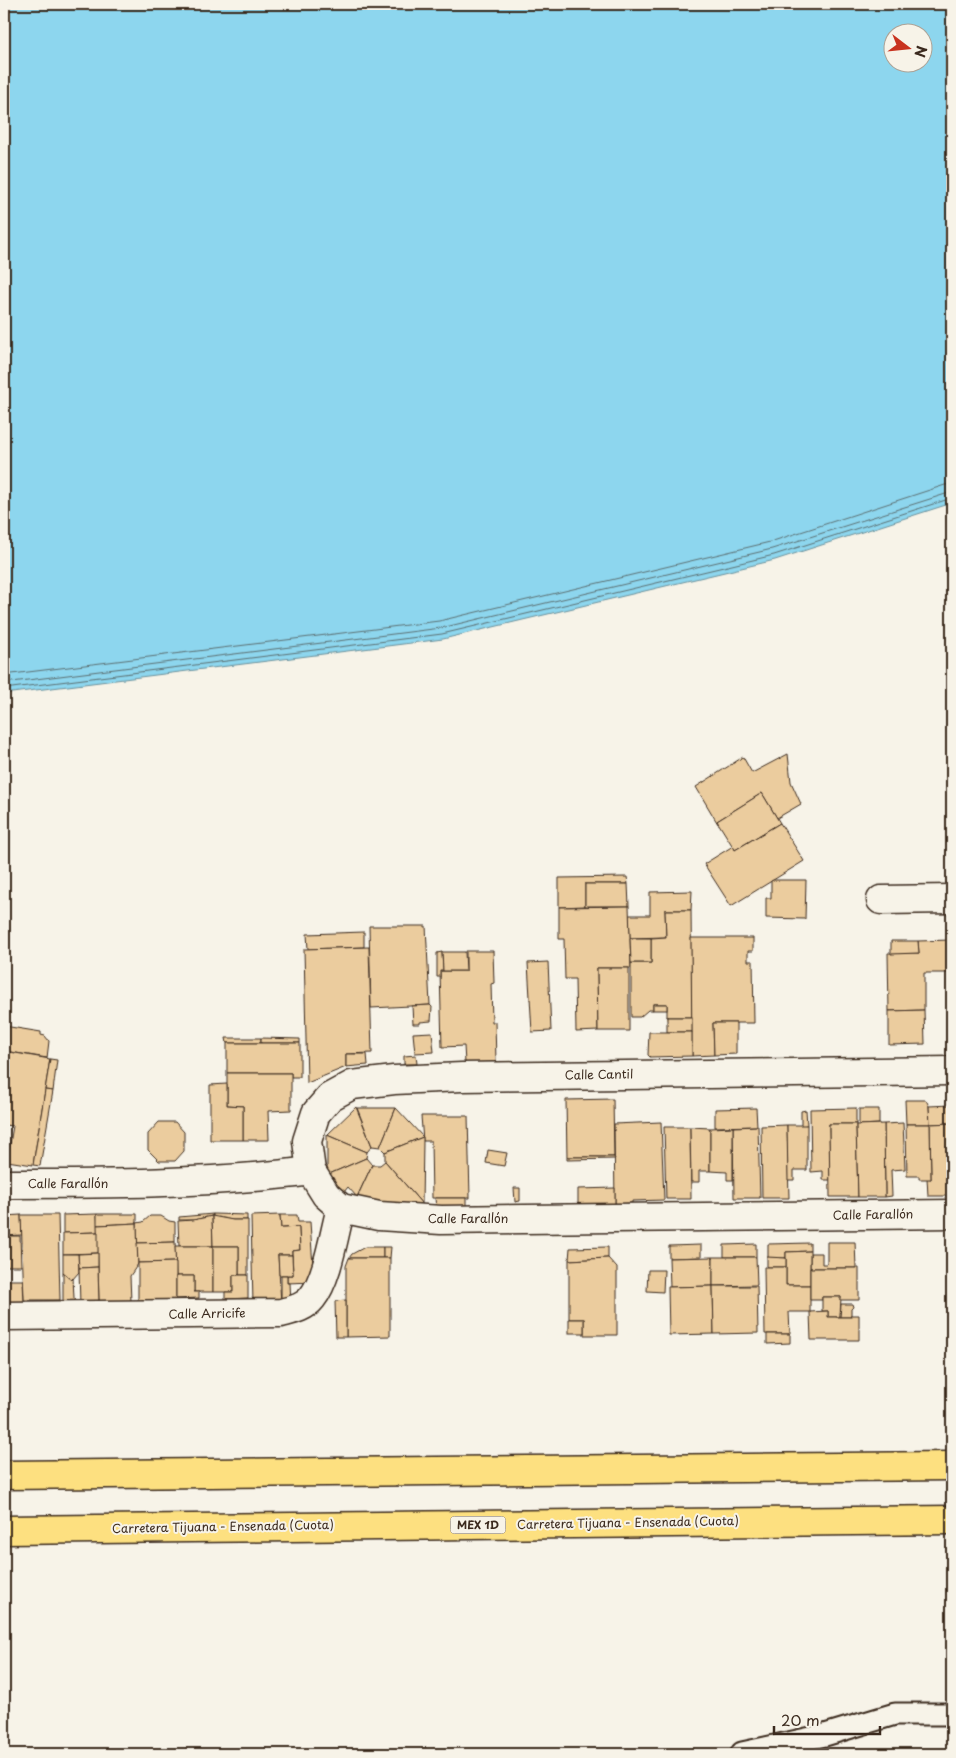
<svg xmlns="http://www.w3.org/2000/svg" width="956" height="1758" font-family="'Playpen Sans',sans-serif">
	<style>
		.water { fill: #8dd6ee; stroke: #6c919b; fill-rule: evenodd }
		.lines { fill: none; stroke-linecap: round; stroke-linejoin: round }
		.shore { stroke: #5c6f71; stroke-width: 1 }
		.building { fill: #ebcc9e; stroke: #3b2a1e }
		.service-casing { stroke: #3b2a1e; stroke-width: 25 }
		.minor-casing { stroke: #3b2a1e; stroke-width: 31 }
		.motorway-casing { stroke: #3b2a1e; stroke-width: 31 }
		.service { stroke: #f7f3e8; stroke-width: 21 }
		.minor { stroke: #f7f3e8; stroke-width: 28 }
		.motorway { stroke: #fde080; stroke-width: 28 }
		.labels { text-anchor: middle; stroke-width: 4; stroke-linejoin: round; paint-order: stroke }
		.shield { fill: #f7f3e8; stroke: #73665b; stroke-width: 1 }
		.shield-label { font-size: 11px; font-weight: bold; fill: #3b2a1e }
		.street-label { font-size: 12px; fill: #3b2a1e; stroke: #f7f3e8 }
	</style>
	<rect width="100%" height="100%" fill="#f7f3e8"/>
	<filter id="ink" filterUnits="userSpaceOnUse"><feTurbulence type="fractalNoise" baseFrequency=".02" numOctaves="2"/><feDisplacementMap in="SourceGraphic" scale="10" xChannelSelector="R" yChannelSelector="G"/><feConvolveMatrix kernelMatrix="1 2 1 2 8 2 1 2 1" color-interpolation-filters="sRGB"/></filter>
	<g filter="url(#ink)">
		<!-- water -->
		<path class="water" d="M4 4H952V503L775 560 443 639 4 694ZM894 32H924V62H894Z"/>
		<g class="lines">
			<!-- shore -->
			<g class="shore">
				<path d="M4 675 439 621 770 542 945 485 952 484"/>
				<path d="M4 683 441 628 772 549 952 492"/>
				<path d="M4 689 442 634 774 555 952 498"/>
			</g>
		</g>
		<!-- building -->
		<g class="building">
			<path d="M788 754 791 782 801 804 777 818 762 793 717 821 719 824H718L696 787 743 757 752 773Z"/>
			<rect x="950" y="762" width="2" height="82"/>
			<path d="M762 793 780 823 735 850 717 821Z"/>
			<path d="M780 823 804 861 731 906 704 864 733 846 735 850Z"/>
			<rect x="950" y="844" width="2" height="32"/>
			<path d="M627 877 628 884H585V906L559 907V878Z"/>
			<path d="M773 880H806L805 919 766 918V898H771V881Z"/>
			<path d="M585 884H628L629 906H585Z"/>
			<path d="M692 891 691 910H665L666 937 630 938 629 915H650V892Z"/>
			<path d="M629 906 631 968H597L598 1031 576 1032 575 979H565L564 939H559V907Z"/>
			<path d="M665 910H691L692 1017H667V1004H653V1010H648L640 1017H631V963H651V938L666 937Z"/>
			<path d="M369 926H426L430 1005 371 1008Z"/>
			<path d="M364 932V947L308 949 307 934Z"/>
			<path d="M630 938H651V963H631Z"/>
			<path d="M691 938H753V951H748V961H753L754 1023H713L714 1055 692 1056Z"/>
			<path d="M951 940V973H924V1010L889 1011 888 953H919L918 941Z"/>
			<path d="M891 941H918L919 953 891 954Z"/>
			<path d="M369 947 372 1053 346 1054V1067L307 1083 304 949Z"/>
			<path d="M466 951H493L494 983 491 984 492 1022H495L496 1062 465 1063 464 1046 442 1047 440 971H466Z"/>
			<path d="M442 952 443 971H440V977H437V953Z"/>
			<path d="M442 952H465L466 971H443Z"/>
			<path d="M548 962 551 1031 532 1032 528 963Z"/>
			<path d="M597 968H629V1031H598Z"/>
			<rect x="653" y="1004" width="14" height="6"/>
			<path d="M430 1005 432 1007 431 1021 420 1022V1024H413L412 1006Z"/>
			<path d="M924 1010 925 1044 889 1045V1011Z"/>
			<rect x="667" y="1017" width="25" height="15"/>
			<path d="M713 1023H736V1054L714 1055Z"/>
			<path d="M4 1026 41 1032V1035L45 1036 49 1041 47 1058 4 1051Z"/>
			<path d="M432 1032 434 1052 415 1053 413 1033Z"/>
			<path d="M649 1032H692V1056L650 1057 648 1055Z"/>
			<path d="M226 1038H261V1043H227Z"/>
			<path d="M261 1038 300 1039V1043H261Z"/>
			<path d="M227 1043H300V1077H291V1073H227Z"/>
			<path d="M4 1051 50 1059 33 1165 7 1161 13 1126 4 1125Z"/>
			<path d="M346 1054H367L368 1065 346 1067Z"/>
			<path d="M416 1055 417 1064H404V1056Z"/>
			<path d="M50 1059 57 1060 53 1091 45 1090Z"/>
			<path d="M227 1073H291V1110L268 1111 269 1140H243V1106L227 1105Z"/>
			<path d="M227 1084V1105L243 1106V1140H210V1085Z"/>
			<path d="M45 1090 53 1091 40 1166 33 1165Z"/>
			<path d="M613 1099 614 1157H567L566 1100Z"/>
			<path d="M905 1100H926L929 1106 930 1124H906Z"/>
			<path d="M951 1105 952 1123 930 1124 929 1106Z"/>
			<path d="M356 1107 372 1146 367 1152 327 1135Z"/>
			<path d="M357 1108H396L380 1147 372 1146Z"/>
			<path d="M396 1108 423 1137 385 1152 380 1147Z"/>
			<path d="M756 1108 757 1126 715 1127V1109Z"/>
			<path d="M856 1108V1124H829L830 1180H823V1171L811 1172 810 1109Z"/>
			<path d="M859 1109H879V1124L859 1125Z"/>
			<path d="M806 1110 807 1125 801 1126V1111Z"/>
			<path d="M421 1116H468L470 1198H432L431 1141H423Z"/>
			<path d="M159 1122H175L184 1132V1151L175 1161H159L148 1150V1134Z"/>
			<path d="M661 1122 664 1200 632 1201V1203L615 1204 614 1124Z"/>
			<path d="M903 1123 905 1169 891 1170 892 1196 885 1197 884 1124Z"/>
			<path d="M952 1123V1196H928L927 1178 931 1179 930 1124Z"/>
			<path d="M829 1124H856L858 1197H830Z"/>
			<path d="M884 1124 885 1197H858L856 1125Z"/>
			<path d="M906 1124H930L931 1179H919V1176H907Z"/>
			<path d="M787 1125 789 1198H762L761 1126Z"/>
			<path d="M787 1125H807V1170H794V1180H788Z"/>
			<path d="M758 1126 760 1198H734L733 1127Z"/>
			<path d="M664 1127H690L691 1199H666Z"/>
			<path d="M690 1127 710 1128V1171H699V1182H691Z"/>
			<path d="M733 1127V1180H727V1172L710 1171V1128Z"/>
			<path d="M327 1135 367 1152 366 1158 327 1175Z"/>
			<path d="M423 1137V1141L422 1204 385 1161V1152Z"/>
			<path d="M488 1150 507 1153 504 1166 486 1163Z"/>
			<path d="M567 1157H614L615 1159 567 1160Z"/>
			<path d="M366 1158 372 1165 357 1197 348 1187 344 1192 327 1175Z"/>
			<path d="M385 1161 422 1204 373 1203 353 1206 372 1165H380Z"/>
			<path d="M514 1188H520V1201L515 1202Z"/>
			<path d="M615 1188V1206H578V1189Z"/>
			<path d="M435 1198H466V1209H436Z"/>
			<path d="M97 1214 98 1232 63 1233V1215Z"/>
			<path d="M97 1214H137V1223L97 1225Z"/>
			<path d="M213 1214 212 1216 193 1220H179V1217Z"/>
			<path d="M213 1214 247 1215V1220H233L213 1217Z"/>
			<path d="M21 1215 22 1235 4 1236V1216Z"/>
			<path d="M21 1215H58L60 1300H24Z"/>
			<path d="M280 1215 281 1228 299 1227 300 1250 292 1251V1255H278L281 1303 253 1304 251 1216Z"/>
			<path d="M280 1215H297L298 1222H310L314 1282 287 1283V1275H293L292 1251 300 1250 299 1227 281 1228Z"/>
			<path d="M150 1216H161L169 1221 175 1222V1242L137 1243V1223L143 1222Z"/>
			<path d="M212 1216 213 1246H179L178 1221 193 1220Z"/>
			<path d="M212 1216 233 1220H248V1275H239V1246H213Z"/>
			<path d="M137 1223 138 1264 130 1276 131 1302 99 1303 97 1225Z"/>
			<path d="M98 1232V1253L63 1254V1233Z"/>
			<path d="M4 1236H20L21 1266H6Z"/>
			<path d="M175 1242 176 1262 138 1263 137 1243Z"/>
			<path d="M827 1242H855L856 1268H810V1253H822V1264H827Z"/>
			<path d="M810 1243V1251L786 1252V1258H768V1244Z"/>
			<path d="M756 1244V1257H724V1245Z"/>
			<path d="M701 1245V1257L669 1258V1246Z"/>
			<path d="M175 1246H213V1292H194V1276H176Z"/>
			<path d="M213 1246H239V1275H233V1292H213Z"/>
			<path d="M365 1247H383V1258H349L352 1254Z"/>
			<path d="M383 1247H391L390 1258H383Z"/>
			<path d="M608 1247V1258L569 1260 570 1248Z"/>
			<path d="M810 1251V1285H786V1252Z"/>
			<path d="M98 1253V1267L79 1268 78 1254Z"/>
			<path d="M63 1254H78L79 1272 72 1280 63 1272Z"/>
			<path d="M278 1255H292L293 1275H279Z"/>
			<path d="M713 1257V1286L670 1287 669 1258Z"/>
			<path d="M713 1257H756L757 1285 713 1286Z"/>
			<path d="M767 1257 786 1258V1267H767Z"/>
			<path d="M349 1258H390V1336L346 1337V1266Z"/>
			<path d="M608 1258 617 1268V1335H584V1319H569V1260Z"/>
			<path d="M176 1262V1310H138V1263Z"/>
			<path d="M98 1267 99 1303 80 1305 79 1268Z"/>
			<path d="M764 1267H786V1285H810V1312H789L790 1334H765Z"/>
			<path d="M810 1268H859V1300H840L841 1297H822V1300H810Z"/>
			<path d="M648 1270H664L663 1292 647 1291Z"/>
			<path d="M63 1272 72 1280 73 1278 74 1298 85 1311 63 1304Z"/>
			<path d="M233 1275H248V1298L225 1299V1292H233Z"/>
			<path d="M281 1275H287V1283H290L291 1303H281Z"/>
			<path d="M176 1276H194V1292H199V1298L176 1299Z"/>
			<path d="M4 1280H23L24 1304 6 1305 7 1300H4Z"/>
			<path d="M713 1286 714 1334 669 1335 668 1287Z"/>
			<path d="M713 1286H757L758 1333 714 1334Z"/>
			<path d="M822 1297H841L840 1317H828V1311H822Z"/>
			<path d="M346 1300V1337H336L335 1301Z"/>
			<path d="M841 1304H852L853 1307 851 1309V1317H840Z"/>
			<path d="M828 1311V1317H851L850 1315H859V1340H811L810 1312Z"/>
			<rect x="569" y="1319" width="15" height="14"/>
			<path d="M767 1334H790V1343L767 1344Z"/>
		</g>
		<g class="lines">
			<!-- service casing -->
			<g class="service-casing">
				<path id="service" d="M742 1753 825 1735 895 1714H952"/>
			</g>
			<!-- minor casing -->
			<g class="minor-casing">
				<g id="minor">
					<path d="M881 900 952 899"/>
					<path d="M952 1071 462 1077 394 1080 352 1085 330 1097 316 1113 307 1141 311 1171 326 1195 341 1208 379 1216 441 1220 952 1214"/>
					<path d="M4 1184C106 1184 209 1184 311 1171"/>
					<path d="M4 1316 281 1313C292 1310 304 1308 312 1298 328 1278 334 1233 341 1208"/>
				</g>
			</g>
			<!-- motorway casing -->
			<g class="motorway-casing">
				<g id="motorway">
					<path d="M4 1475 952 1466"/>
					<path d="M4 1530 952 1520"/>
				</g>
			</g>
			<!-- service -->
			<use href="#service" class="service"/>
			<!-- minor -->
			<use href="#minor" class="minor"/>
			<!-- motorway -->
			<use href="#motorway" class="motorway"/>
		</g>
	</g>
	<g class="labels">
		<!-- shield labels -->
		<rect class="shield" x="450.5" y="1516.5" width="55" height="17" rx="4"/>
		<g class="shield-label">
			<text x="478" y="1529">MEX 1D</text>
		</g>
		<!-- street labels -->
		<g class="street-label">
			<text transform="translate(599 1075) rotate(-1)" y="4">Calle Cantil</text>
			<text x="68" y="1188">Calle Farallón</text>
			<text transform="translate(873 1215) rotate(-1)" y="4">Calle Farallón</text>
			<text x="468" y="1223">Calle Farallón</text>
			<text transform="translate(207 1314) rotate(-1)" y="4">Calle Arricife</text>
			<text transform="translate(628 1523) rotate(-1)" y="4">Carretera Tijuana - Ensenada (Cuota)</text>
			<text transform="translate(223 1527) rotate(-1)" y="4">Carretera Tijuana - Ensenada (Cuota)</text>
		</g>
	</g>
	<!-- margin -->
	<rect width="956" height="1758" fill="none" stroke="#f7f3e8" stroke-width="20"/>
	<rect x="10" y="10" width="936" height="1738" fill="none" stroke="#3b2a1e" stroke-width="2" filter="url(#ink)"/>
	<!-- north arrow -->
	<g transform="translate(908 48) rotate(106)"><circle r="24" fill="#f7f3e8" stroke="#aca397"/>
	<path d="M0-4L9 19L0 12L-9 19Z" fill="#c8321e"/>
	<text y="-8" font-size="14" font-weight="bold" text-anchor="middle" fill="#3b2a1e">N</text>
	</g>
	<!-- scale -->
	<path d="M774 1726v8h106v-8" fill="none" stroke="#3b2a1e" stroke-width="2.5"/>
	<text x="781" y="1726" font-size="15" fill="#3b2a1e" stroke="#f7f3e8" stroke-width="4" paint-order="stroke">20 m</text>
</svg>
